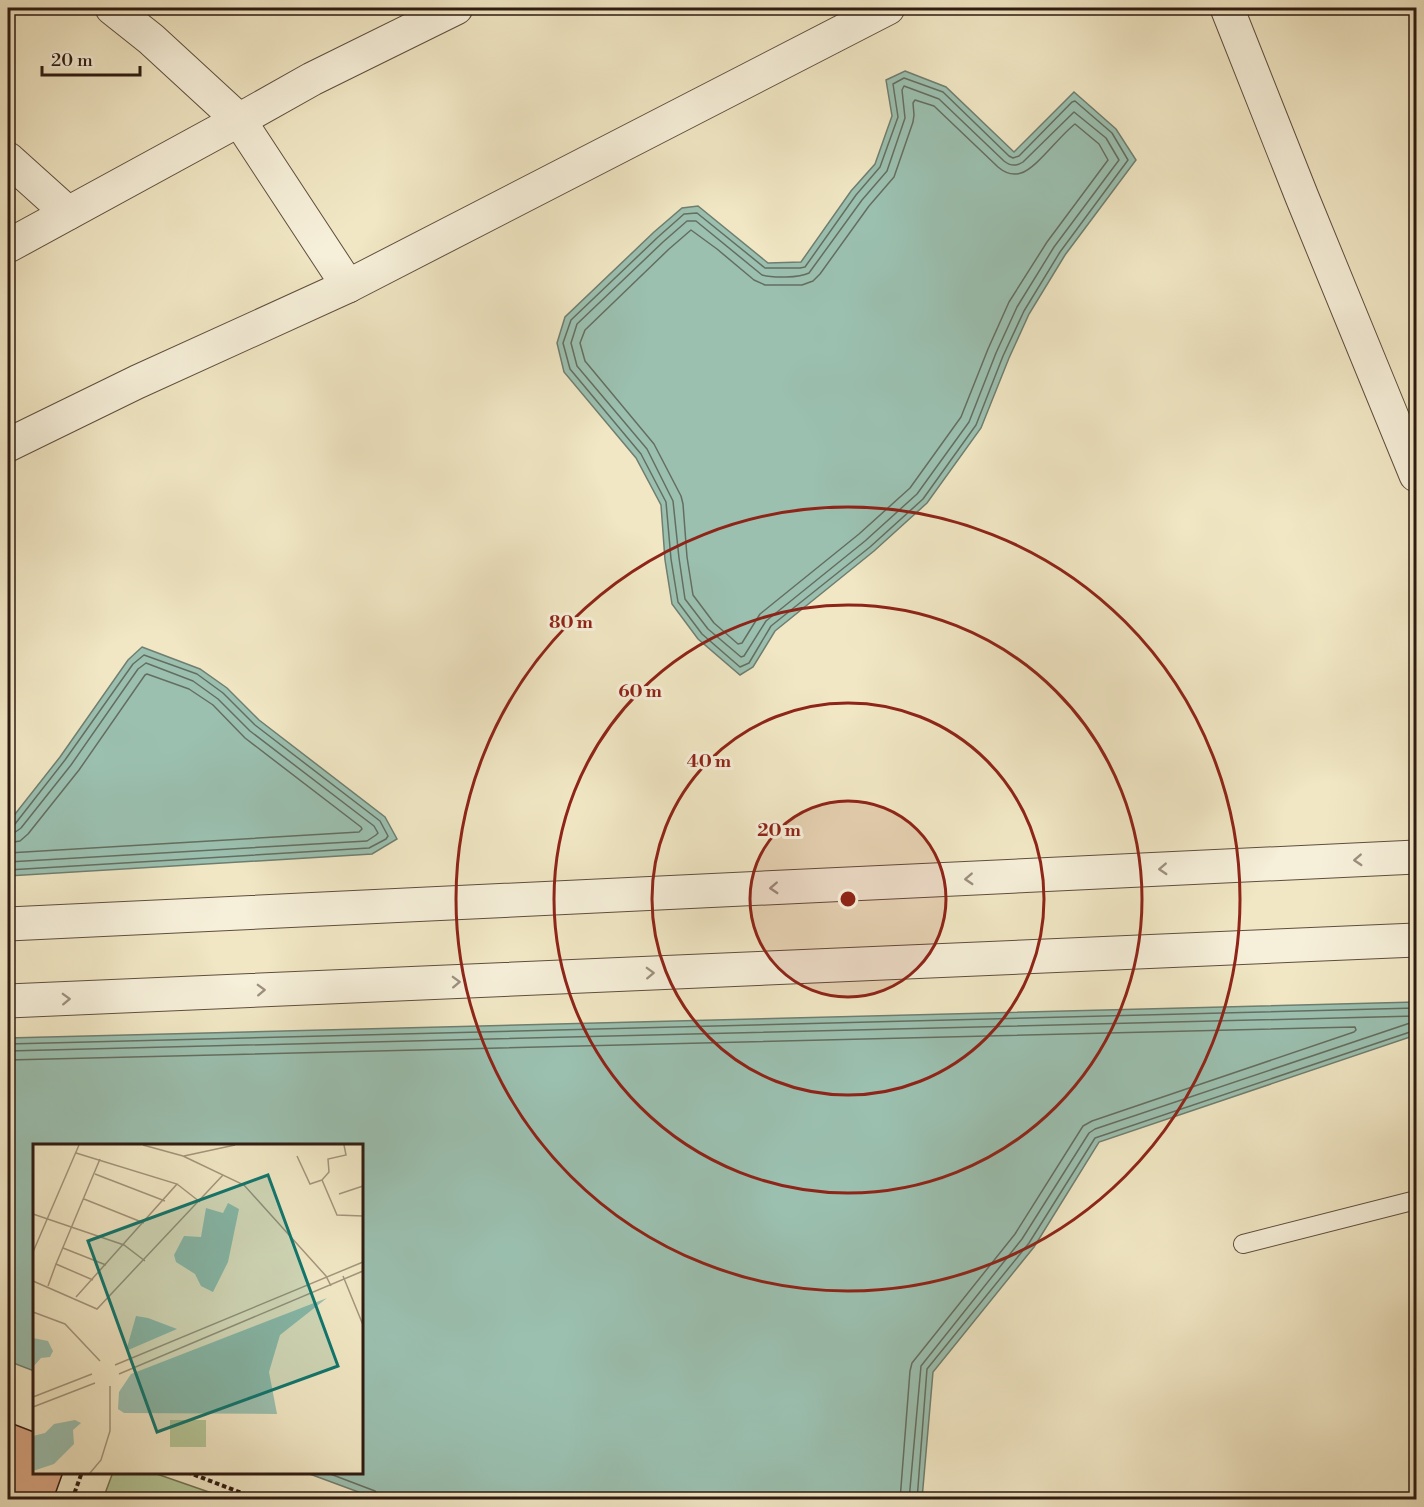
<svg xmlns="http://www.w3.org/2000/svg" width="1424" height="1507" font-family="'Libre Bodoni',serif">
	<style>
		.green { fill: #b5c798; stroke: #727154; stroke-width: 1.5 }
		.water { fill: #9bc0b0; stroke: #6f7e70; stroke-width: 1.5 }
		.lines { fill: none; stroke-linecap: round; stroke-linejoin: round }
		.shore { stroke: #646e60; stroke-width: 1.5 }
		.building { fill: #d9a785; stroke: #2e1b11; stroke-width: 1.5 }
		.service-casing { stroke: #5f4e3e; stroke-width: 20 }
		.minor-casing { stroke: #5f4e3e; stroke-width: 35 }
		.tertiary-casing { stroke: #5f4e3e; stroke-width: 35 }
		.path { stroke: #2e1b11; stroke-width: 4; stroke-dasharray: 4.5 3; stroke-linecap: butt }
		.service { stroke: #f6efd9; stroke-width: 18 }
		.minor { stroke: #f6efd9; stroke-width: 33 }
		.tertiary { stroke: #f6efd9; stroke-width: 33 }
		.oneway { stroke: #9c907f }
		.ring { fill: none; stroke: #8f2418; stroke-width: 3 }
		.inset-road { fill: none; stroke: #a3957c; stroke-width: 1.5 }
		.view { fill: #0f766e; fill-opacity: 0.15; stroke: #0f766e; stroke-width: 3 }
		.inset-edge { fill: none; stroke: #2e1b11; stroke-width: 3 }
		.centre { fill: #8f2418; stroke: #f6efd9; stroke-width: 3 }
		.ring-label { font-size: 18px; text-anchor: middle; font-weight: bold; fill: #8f2418; stroke: #f6efd9; stroke-width: 6; stroke-linejoin: round; paint-order: stroke }
	</style>
	<rect width="100%" height="100%" fill="#f1e7c4"/>
	<filter id="stains"><feTurbulence type="fractalNoise" baseFrequency=".00333" numOctaves="4"/><feColorMatrix values="0 0 0 0 .2 0 0 0 0 .09 0 0 0 0 .02 0 0 0 .5 -.17"/></filter>
	<radialGradient id="worn" r=".72"><stop offset=".6" stop-color="#630" stop-opacity="0"/><stop offset="1" stop-color="#630" stop-opacity=".3"/></radialGradient>
	<!-- green -->
	<path class="green" d="M113 1472 154 1473 229 1499H103Z"/>
	<!-- water -->
	<g class="water">
		<path d="M905 71 946 87 1014 152 1074 92 1116 129 1136 160 1065 255 1029 314 1009 358 981 428 927 503 874 551 775 631 753 667 740 675 698 639 672 604 665 560 661 505 636 458 564 372 557 343 565 317 654 232 682 208 698 206 768 263 801 262 851 191 875 164 892 116 886 80Z"/>
		<path d="M142 647 200 669 227 688 259 720 385 817 397 839 372 854 8 876V823L60 757 128 660Z"/>
		<path d="M1416 1002V1035L1099 1142 1034 1247 933 1372 922 1499 380 1500 307 1473 362 1472V1146H34V1371L8 1361V1038Z"/>
	</g>
	<g class="lines">
		<!-- shore -->
		<g class="shore">
			<path d="M904 78 943 92 1009 156 1013 158 1019 156 1072 102 1075 101 1112 133 1128 160 1060 252 1024 311 1003 356 976 425 923 499 870 547 771 626 749 663 740 667 702 634 678 602 671 559 666 502 641 454 570 369 563 343 571 320 658 237 684 214 697 213 765 268H800L805 267 856 195 880 167 898 117 893 84Z"/>
			<path d="M904 86 939 99 1004 161C1010 166 1017 166 1023 162L1074 112 1106 138 1119 160 1054 247 1017 307 996 353 969 422 917 494 865 541 766 621 744 656 741 657 708 629 685 599 679 558 673 501 647 449 577 366 571 343 577 324 663 242 687 221H696L762 275C773 278 799 278 809 273L862 200 887 171 905 118 902 90Z"/>
			<path d="M915 100 934 106 998 167C1005 173 1012 176 1021 173 1036 169 1060 135 1075 124L1099 144 1108 160 1047 242 1009 302 988 349 961 417 910 488 859 534 760 614 742 643 738 644 714 623 693 595 687 557 683 504 681 496 654 444 585 361 580 343 585 330 669 249 691 230 717 249 754 280 765 285H802L813 281 820 274 869 206 894 177 913 122 914 115 913 103Z"/>
			<path d="M8 826 15 824 65 760 133 664 144 655 197 674 223 693 255 725 380 821 388 836 386 839 369 848 8 870"/>
			<path d="M8 834 14 833 21 828 71 765 138 669 146 663 193 681 218 699 250 731 374 826 378 833 376 835 367 841 8 862"/>
			<path d="M8 843 20 841 28 834 79 770 145 675 147 674 189 689 213 705 245 738 361 827 362 829 359 832 8 853"/>
			<path d="M8 1044 1416 1008"/>
			<path d="M8 1051 1416 1016"/>
			<path d="M8 1060 1355 1027 1356 1030 1354 1032 1092 1121 1083 1126 1015 1234 912 1363 910 1371 900 1500"/>
			<path d="M325 1472 375 1491 378 1495 379 1500"/>
			<path d="M909 1500 921 1366 1022 1239 1089 1133 1095 1129 1410 1023 1416 1022"/>
			<path d="M917 1500 927 1369 1029 1243 1095 1138 1416 1030"/>
		</g>
	</g>
	<!-- building -->
	<path class="building" d="M8 1422 34 1432V1472H63L53 1500H8Z"/>
	<g class="lines">
		<!-- service casing -->
		<g class="service-casing">
			<path id="service" d="M1243 1244 1416 1200"/>
		</g>
		<!-- minor casing -->
		<g class="minor-casing">
			<g id="minor">
				<path d="M112 8 151 39 239 120 348 286"/>
				<path d="M1227 8 1302 197 1416 475"/>
				<path d="M8 159 68 213"/>
				<path d="M8 246 239 120 312 79 456 8"/>
				<path d="M8 445 137 382 348 286 888 8"/>
			</g>
		</g>
		<!-- tertiary casing -->
		<g class="tertiary-casing">
			<g id="tertiary">
				<path d="M8 924 1416 857"/>
				<path d="M8 1001 1416 940"/>
			</g>
		</g>
		<!-- path -->
		<g class="path">
			<path d="M187 1472 260 1500"/>
			<path d="M72 1500 82 1472"/>
		</g>
		<!-- service -->
		<use href="#service" class="service"/>
		<!-- minor -->
		<use href="#minor" class="minor"/>
		<!-- tertiary -->
		<use href="#tertiary" class="tertiary"/>
	</g>
	<!-- one-way arrows -->
	<defs><path id="oneway-chevron" d="M-2-3.5L2.5 0L-2 3.5" fill="none" stroke-width="1.6" stroke-linecap="round" stroke-linejoin="round" transform="scale(1.5)"/></defs>
	<g class="oneway">
		<use href="#oneway-chevron" transform="translate(1358 860) rotate(177)"/>
		<use href="#oneway-chevron" transform="translate(1163 869) rotate(177)"/>
		<use href="#oneway-chevron" transform="translate(969 879) rotate(177)"/>
		<use href="#oneway-chevron" transform="translate(774 888) rotate(177)"/>
		<use href="#oneway-chevron" transform="translate(650 973) rotate(-2)"/>
		<use href="#oneway-chevron" transform="translate(456 982) rotate(-2)"/>
		<use href="#oneway-chevron" transform="translate(261 990) rotate(-2)"/>
		<use href="#oneway-chevron" transform="translate(66 999) rotate(-2)"/>
	</g>
	<!-- distance rings -->
	<circle cx="848" cy="899" r="98" fill="#8f2418" fill-opacity=".12"/>
	<g class="ring">
		<circle cx="848" cy="899" r="98"/>
		<circle cx="848" cy="899" r="196"/>
		<circle cx="848" cy="899" r="294"/>
		<circle cx="848" cy="899" r="392"/>
	</g>
	<!-- overview -->
	<g transform="translate(33 1144)">
		<rect width="330" height="330" fill="#f1e7c4"/>
		<path d="M137 276H173V303H137Z" fill="#b5c798"/>
		<path d="M195 59 206 65 195 118 180 148 168 142 162 130 143 118 141 111 151 92 168 93 173 64 190 69ZM294 154 247 191 236 228 244 270 91 269 85 265 86 248 98 230ZM103 172 115 174 144 185 93 207ZM0 194 15 197 20 207 17 213 8 214 0 223ZM42 276 48 279 40 286 41 300 21 320 0 327V292L12 289 21 280Z" fill="#9bc0b0"/>
		<path class="inset-road" d="M110 1 150 12 211 41 293 132 298 142M43 9 144 40 43 153M151 12 202 1M264 12 277 40 289 36 304 71 330 72M62 30 132 57M289 36 296 28 295 15 313 11 311 1M144 40 167 58M306 50 330 42M51 55 111 79M0 70 91 101 112 117M30 104 73 121M0 108 46 1M310 132 330 181M60 136 23 120 67 15M0 137 64 165 190 31M15 142 23 120M0 168 32 180 67 217M82 221 330 118M86 230 330 127M0 253 59 230M0 263 62 239M57 329 68 316 77 287V242"/>
		<path class="view" d="M235 31 305 222 124 288 55 97Z"/>
		<rect width="330" height="330" class="inset-edge"/>
	</g>
	<circle cx="848" cy="899" r="9" class="centre"/>
	<g class="ring-label">
		<text x="571" y="628">80 m</text>
		<text x="640" y="697">60 m</text>
		<text x="709" y="767">40 m</text>
		<text x="779" y="836">20 m</text>
	</g>
	<!-- margin -->
	<rect width="1424" height="1507" fill="none" stroke="#f1e7c4" stroke-width="30"/>
	<rect x="9" y="9" width="1406" height="1489" fill="none" stroke="#2e1b11" stroke-width="3"/>
	<rect x="15" y="15" width="1394" height="1477" fill="none" stroke="#2e1b11" stroke-width="1.5"/>
	<!-- scale -->
	<path d="M42 66v9h98v-9" fill="none" stroke="#2e1b11" stroke-width="3"/>
	<text x="51" y="66" font-size="18" fill="#2e1b11" stroke="#f6efd9" stroke-width="4.5" paint-order="stroke">20 m</text>
	<rect width="100%" height="100%" filter="url(#stains)"/>
	<rect width="100%" height="100%" fill="url(#worn)"/>
</svg>
